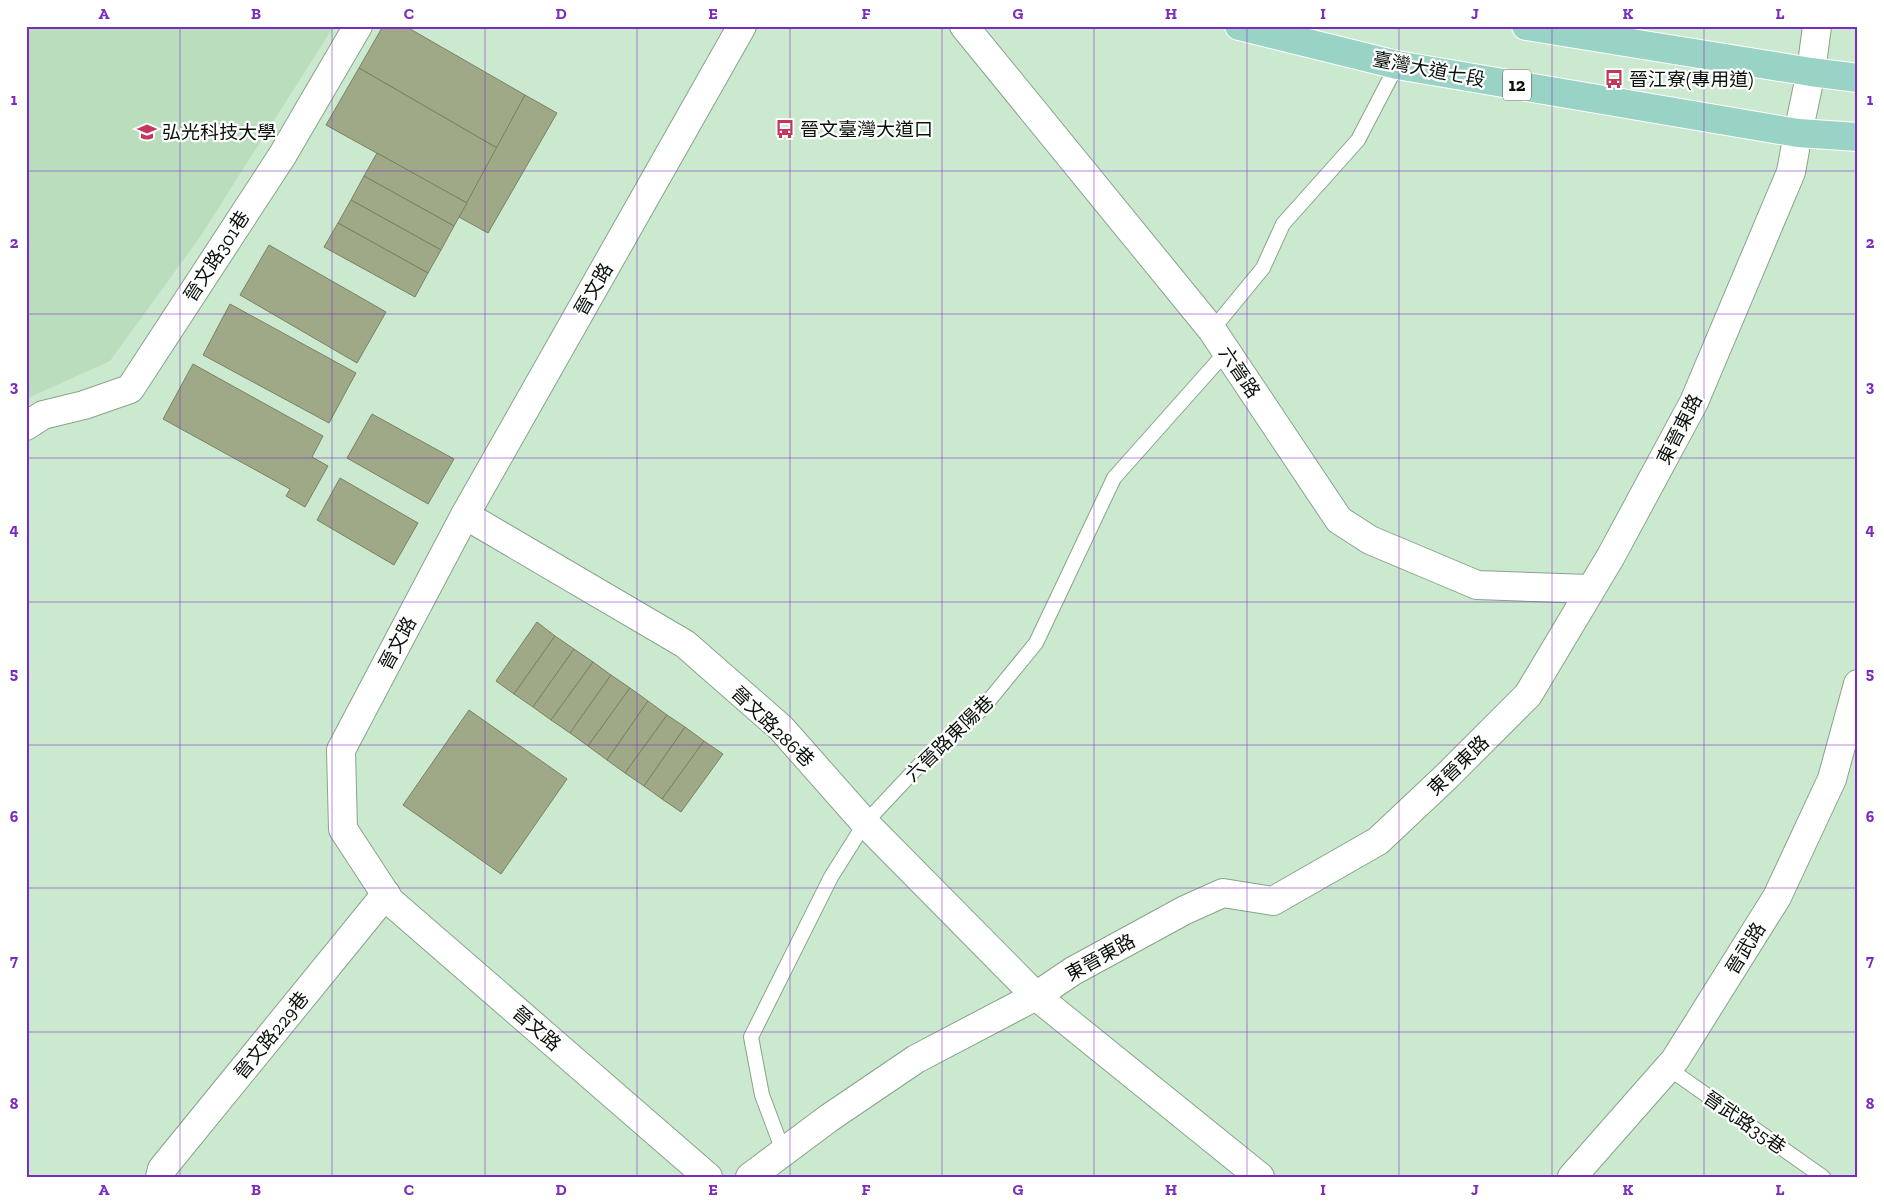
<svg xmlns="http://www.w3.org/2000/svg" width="1884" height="1203" font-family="'Zilla Slab','Noto Sans TC',serif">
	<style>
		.built { fill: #badebd }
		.building { fill: #9fa887; stroke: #7a8262 }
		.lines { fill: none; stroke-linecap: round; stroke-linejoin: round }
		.lane-casing { stroke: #88a48a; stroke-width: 16 }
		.street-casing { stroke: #88a48a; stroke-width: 30 }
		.secondary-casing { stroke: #88a48a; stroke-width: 30 }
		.primary-casing { stroke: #fff; stroke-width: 30 }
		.lane { stroke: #fff; stroke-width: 14 }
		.street { stroke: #fff; stroke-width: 28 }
		.secondary { stroke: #fff; stroke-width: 28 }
		.primary { stroke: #99d3c5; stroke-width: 28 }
		.grid { fill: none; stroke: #7b2cbf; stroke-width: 1; stroke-opacity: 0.55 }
		.labels { text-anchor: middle; stroke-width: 4.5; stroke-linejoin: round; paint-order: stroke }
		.shield { fill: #fff; stroke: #525953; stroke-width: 1 }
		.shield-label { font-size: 18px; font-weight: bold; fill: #081209 }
		.street-label { font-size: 19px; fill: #081209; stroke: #fff }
		.poi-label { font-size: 19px; fill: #081209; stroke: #fff; text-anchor: start }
		.neatline { fill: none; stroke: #7b2cbf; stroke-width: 2 }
		.grid-label { font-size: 16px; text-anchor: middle; font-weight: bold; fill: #7b2cbf }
	</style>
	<rect width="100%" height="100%" fill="#cbe9ce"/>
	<!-- built -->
	<path class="built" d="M26 26H334L200 237 110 361 26 399Z"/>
	<!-- building -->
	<g class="building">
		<path d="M383 26H405L525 95 497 148 359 68Z"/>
		<path d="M359 68 497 148 467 203 326 125Z"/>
		<path d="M525 95 557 113 488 233 459 217Z"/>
		<path d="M377 153 467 203 454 226 364 176Z"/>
		<path d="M364 176 454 226 441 250 351 200Z"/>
		<path d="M351 200 441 250 428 273 338 223Z"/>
		<path d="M338 223 428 273 415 297 324 247Z"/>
		<path d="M269 245 386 312 357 363 240 295Z"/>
		<path d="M230 304 356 373 329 423 203 355Z"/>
		<path d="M193 364 323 436 312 457 328 466 305 507 286 496 290 489 163 419Z"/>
		<path d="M372 414 454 459 428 504 347 458Z"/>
		<path d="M340 478 418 523 394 565 317 520Z"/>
		<path d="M537 622 555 636 514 694 496 681Z"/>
		<path d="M555 636 574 649 533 707 514 694Z"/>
		<path d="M574 649 593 662 551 720 533 707Z"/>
		<path d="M593 662 611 675 570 733 551 720Z"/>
		<path d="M611 675 630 688 588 746 570 733Z"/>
		<path d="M630 688 648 701 607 760 588 746Z"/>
		<path d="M648 701 667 715 625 773 607 760Z"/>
		<path d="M469 710 567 779 501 874 403 805Z"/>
		<path d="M667 715 685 727 644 786 625 773Z"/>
		<path d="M685 727 704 741 662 799 644 786Z"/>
		<path d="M704 741 723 754 681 812 662 799Z"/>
	</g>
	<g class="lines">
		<!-- lane casing -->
		<g class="lane-casing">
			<g id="lane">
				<path d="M1212 330 1263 268 1283 224 1358 140 1397 65"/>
				<path d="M1668 1068 1823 1177"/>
				<path d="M783 1151 762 1095 751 1037 831 877 865 823 926 758 982 709 1036 643 1114 478 1226 352"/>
			</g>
		</g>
		<!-- street casing -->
		<g class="street-casing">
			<g id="street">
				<path d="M964 26 1212 330 1339 520 1370 540 1477 585 1590 589"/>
				<path d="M26 426 43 415 84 405 130 389 282 156 358 26"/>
				<path d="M465 515 685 644 781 728 865 823 1036 996 1260 1177"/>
				<path d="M160 1177 162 1169 386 894"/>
				<path d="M708 1177 390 901 343 829 341 750 465 515 742 26"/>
				<path d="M750 1177 829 1118 916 1059 1036 996 1073 971 1185 910 1223 893 1273 901 1378 841 1447 776 1528 695 1611 556 1694 402 1791 172 1798 133"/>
				<path d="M1572 1177 1675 1060 1777 897 1832 779 1858 684"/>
			</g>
		</g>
		<!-- secondary casing -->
		<g class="secondary-casing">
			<path id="secondary" d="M1798 133 1811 72 1817 26"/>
		</g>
		<!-- primary casing -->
		<g class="primary-casing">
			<g id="primary">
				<path d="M1239 26 1397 65 1798 133 1858 137"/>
				<path d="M1526 26 1811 72 1858 78"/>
			</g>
		</g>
		<!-- lane -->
		<use href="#lane" class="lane"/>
		<!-- street -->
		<use href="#street" class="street"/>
		<!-- secondary -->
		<use href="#secondary" class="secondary"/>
		<!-- primary -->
		<use href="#primary" class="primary"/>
	</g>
	<!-- grid -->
	<path class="grid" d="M180 26V1177M332 26V1177M485 26V1177M637 26V1177M790 26V1177M942 26V1177M1094 26V1177M1247 26V1177M1399 26V1177M1552 26V1177M1704 26V1177M26 171H1858M26 314H1858M26 458H1858M26 602H1858M26 745H1858M26 888H1858M26 1032H1858"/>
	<!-- icons -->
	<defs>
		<g id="bus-bare" transform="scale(1.5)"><path d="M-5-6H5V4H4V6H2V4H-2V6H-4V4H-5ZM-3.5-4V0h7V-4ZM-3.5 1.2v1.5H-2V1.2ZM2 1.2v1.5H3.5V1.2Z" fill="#c5365e" stroke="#fff" stroke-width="2.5" paint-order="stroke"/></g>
		<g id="university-bare" transform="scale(1.5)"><path d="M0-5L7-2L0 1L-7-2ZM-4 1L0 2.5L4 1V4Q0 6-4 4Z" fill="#c5365e" stroke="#fff" stroke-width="2.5" paint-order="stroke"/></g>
	</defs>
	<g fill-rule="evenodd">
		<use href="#bus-bare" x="1614" y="79"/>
		<use href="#bus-bare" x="785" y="129"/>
		<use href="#university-bare" x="147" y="132"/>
	</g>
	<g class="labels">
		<!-- shield labels -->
		<rect class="shield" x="1503" y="69.5" width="28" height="31" rx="4"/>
		<g class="shield-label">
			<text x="1517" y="91">12</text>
		</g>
		<!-- street labels -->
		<g class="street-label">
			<text transform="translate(1429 69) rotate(11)" y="7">臺灣大道七段</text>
			<text transform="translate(216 256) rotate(-57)" y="7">晉文路301巷</text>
			<text transform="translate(593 289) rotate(-60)" y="7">晉文路</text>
			<text transform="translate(1240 372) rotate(56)" y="7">六晉路</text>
			<text transform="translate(1679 429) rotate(-63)" y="7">東晉東路</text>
			<text transform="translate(397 643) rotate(-62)" y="7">晉文路</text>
			<text transform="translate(773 726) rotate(44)" y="7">晉文路286巷</text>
			<text transform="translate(949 738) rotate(-44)" y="7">六晉路東陽巷</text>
			<text transform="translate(1458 765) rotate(-44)" y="7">東晉東路</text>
			<text transform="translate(1745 948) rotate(-58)" y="7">晉武路</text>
			<text transform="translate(1100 957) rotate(-29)" y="7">東晉東路</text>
			<text transform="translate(537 1028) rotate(41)" y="7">晉文路</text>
			<text transform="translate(271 1035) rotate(-51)" y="7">晉文路229巷</text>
			<text transform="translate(1745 1122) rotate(35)" y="7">晉武路35巷</text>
		</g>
		<!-- poi labels -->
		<g class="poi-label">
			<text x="1629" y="86">晉江寮(專用道)</text>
			<text x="800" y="136">晉文臺灣大道口</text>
			<text x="162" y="139">弘光科技大學</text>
		</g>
	</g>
	<!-- border -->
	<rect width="1884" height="1203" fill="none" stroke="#ffffff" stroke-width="55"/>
	<rect x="28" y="28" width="1828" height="1148" class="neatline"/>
	<g class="grid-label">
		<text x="104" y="19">A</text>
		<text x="256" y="19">B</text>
		<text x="409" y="19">C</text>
		<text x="561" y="19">D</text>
		<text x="713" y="19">E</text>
		<text x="866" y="19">F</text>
		<text x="1018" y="19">G</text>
		<text x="1171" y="19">H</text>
		<text x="1323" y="19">I</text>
		<text x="1475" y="19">J</text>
		<text x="1628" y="19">K</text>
		<text x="1780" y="19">L</text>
		<text x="14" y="105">1</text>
		<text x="1870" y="105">1</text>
		<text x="14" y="248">2</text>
		<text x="1870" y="248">2</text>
		<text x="14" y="392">3</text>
		<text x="1870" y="392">3</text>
		<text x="14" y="535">4</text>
		<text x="1870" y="535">4</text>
		<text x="14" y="679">5</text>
		<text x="1870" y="679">5</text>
		<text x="14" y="822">6</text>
		<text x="1870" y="822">6</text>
		<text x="14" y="966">7</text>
		<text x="1870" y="966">7</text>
		<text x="14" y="1109">8</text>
		<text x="1870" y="1109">8</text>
		<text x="104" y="1195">A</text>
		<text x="256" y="1195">B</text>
		<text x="409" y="1195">C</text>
		<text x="561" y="1195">D</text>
		<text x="713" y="1195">E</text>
		<text x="866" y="1195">F</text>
		<text x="1018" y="1195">G</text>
		<text x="1171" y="1195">H</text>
		<text x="1323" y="1195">I</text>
		<text x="1475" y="1195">J</text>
		<text x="1628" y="1195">K</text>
		<text x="1780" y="1195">L</text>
	</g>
</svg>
